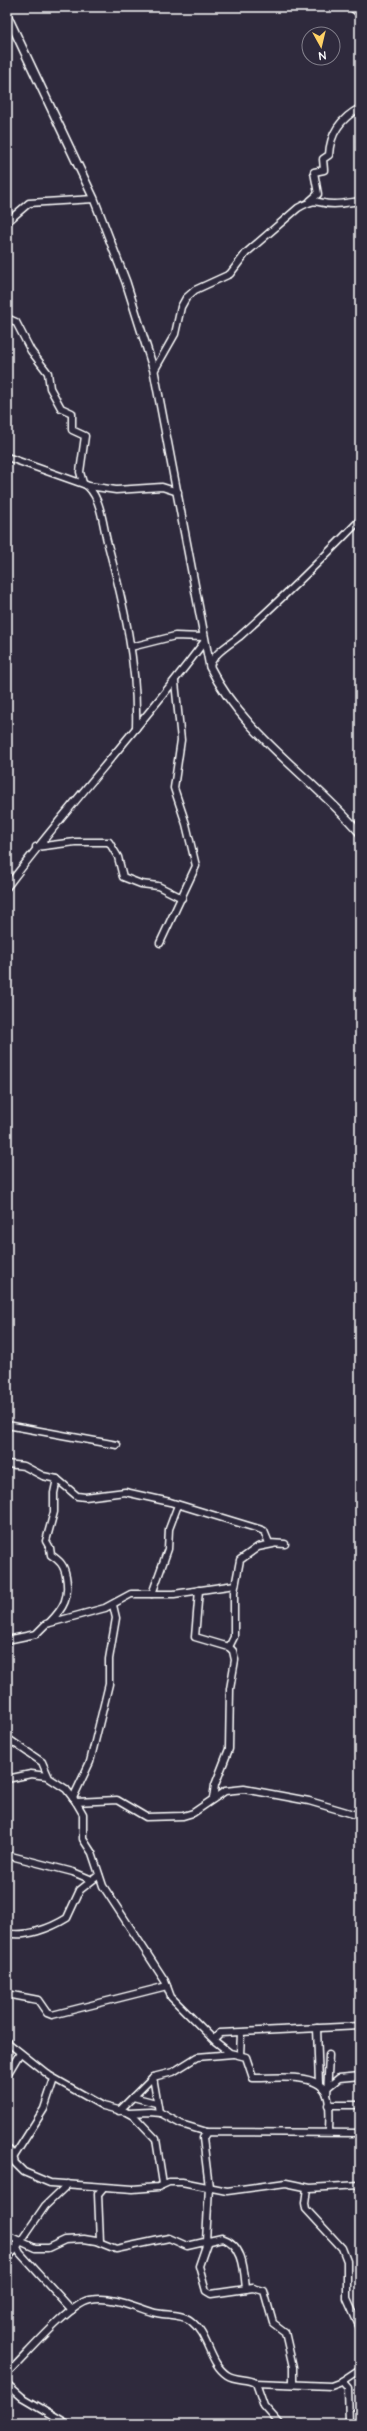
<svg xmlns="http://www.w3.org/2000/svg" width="367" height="2431" font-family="'Architects Daughter',sans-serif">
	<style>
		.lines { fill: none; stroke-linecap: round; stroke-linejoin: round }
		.minor-casing { stroke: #fff; stroke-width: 9 }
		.tertiary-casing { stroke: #fff; stroke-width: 10 }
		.minor { stroke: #2f2a3d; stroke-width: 6 }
		.tertiary { stroke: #2f2a3d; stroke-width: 7 }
	</style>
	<rect width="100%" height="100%" fill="#2f2a3d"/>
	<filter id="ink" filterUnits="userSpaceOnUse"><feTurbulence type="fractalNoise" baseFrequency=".025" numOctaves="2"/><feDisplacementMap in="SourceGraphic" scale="8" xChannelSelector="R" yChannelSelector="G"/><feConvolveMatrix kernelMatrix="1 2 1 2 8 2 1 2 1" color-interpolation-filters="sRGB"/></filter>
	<g filter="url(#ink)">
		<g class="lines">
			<!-- minor casing -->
			<g class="minor-casing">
				<g id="minor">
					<path d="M351 7 360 14"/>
					<path d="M310 201 318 194 314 172 324 170 323 159 329 155C330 134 341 118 360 108"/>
					<path d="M7 222 29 203 94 199"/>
					<path d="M7 318 16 322 31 351 48 373 50 388 61 408 72 413V430L85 436 80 472 83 483C101 494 102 521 107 541 123 601 138 664 136 728"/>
					<path d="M154 371 175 334 181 307 186 298 195 290 230 274 246 253 298 208C320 196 315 204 334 204 343 204 352 202 360 201"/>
					<path d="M7 457 89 486 116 490 162 487 178 492"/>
					<path d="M131 647 175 636 203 637"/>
					<path d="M210 667C211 655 230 644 239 637 281 600 321 560 360 520"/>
					<path d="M36 847 75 842H109L118 857 123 877 141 884 158 886 182 898"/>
					<path d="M7 887C70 803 141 727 204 642"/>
					<path d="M160 943 196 866 186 824 174 788 181 740 175 682"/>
					<path d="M7 1425 117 1445"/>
					<path d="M7 1464 24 1466 43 1476 57 1479 77 1496 85 1497 125 1492 170 1502 259 1529 264 1531 269 1543 285 1544"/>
					<path d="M199 1590 195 1637 229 1647 233 1651 235 1660 230 1689 229 1749 215 1785 213 1799"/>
					<path d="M152 1594 168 1549 169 1529 178 1505"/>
					<path d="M49 1623C64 1608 70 1597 66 1576 64 1565 60 1561 51 1555L50 1548 46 1541 54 1512V1493L57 1479"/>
					<path d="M7 1640 36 1634 46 1624 105 1608 131 1594H174L235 1585"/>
					<path d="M229 1647 234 1637V1592L240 1560 258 1547 273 1544"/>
					<path d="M7 1738 42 1762 49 1778 66 1789 76 1802 83 1814V1839L92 1853 103 1886 165 1981 171 1997 216 2042 230 2053 246 2057 253 2078C272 2079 320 2071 327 2095 331 2106 329 2121 329 2132"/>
					<path d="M7 1779 31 1774 47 1776"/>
					<path d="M73 1798 90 1762 109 1684V1659L116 1618 113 1605"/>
					<path d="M76 1802 117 1800 146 1817 183 1816 193 1813 225 1791 244 1789 309 1801 360 1816"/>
					<path d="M7 1855 73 1872 92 1880"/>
					<path d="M7 1933C25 1938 51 1928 67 1918L80 1890 99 1875"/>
					<path d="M7 1994 38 2000 47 2013 52 2015 167 1986"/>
					<path d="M317 2028 319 2084"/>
					<path d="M214 2039 220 2033 360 2026"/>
					<path d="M7 2042 50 2076 103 2106 126 2112 135 2117 156 2139 163 2184"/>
					<path d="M240 2055 241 2033"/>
					<path d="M7 2075 20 2053"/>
					<path d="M153 2077 159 2112 181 2124 207 2132"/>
					<path d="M328 2087 339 2078 360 2076"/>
					<path d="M327 2095 329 2055"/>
					<path d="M133 2097 153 2077 173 2072 197 2057 233 2054"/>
					<path d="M328 2105H360"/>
					<path d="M119 2111 133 2097 156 2103"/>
					<path d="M129 2113 150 2112 160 2113"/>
					<path d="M7 2148 12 2153 15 2163 24 2172 50 2183 133 2189 158 2187 169 2182H182L227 2191 286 2183 310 2188 360 2185"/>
					<path d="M13 2158 44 2109 54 2079"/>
					<path d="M307 2188 305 2203 306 2209 342 2248 347 2261V2299L360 2328"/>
					<path d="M7 2235 35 2248H48L65 2240 84 2239 96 2241 116 2249 169 2238 187 2246 222 2238C244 2245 244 2270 246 2289"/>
					<path d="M208 2240 199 2266 206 2291 211 2294 253 2288 264 2291 273 2323 285 2332 293 2367V2384"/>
					<path d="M206 2241 209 2187 203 2138 207 2132 360 2133"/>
					<path d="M100 2242 98 2194 103 2188"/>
					<path d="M16 2245 20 2253 72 2310"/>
					<path d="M7 2258 14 2251 45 2206 68 2184"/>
					<path d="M7 2374C25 2357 69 2304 90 2300 112 2296 133 2306 152 2312 164 2316 181 2313 191 2321 209 2335 209 2363 227 2375 236 2381 248 2378 256 2383L264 2406 280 2424"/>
					<path d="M342 2381 348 2388 349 2424"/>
					<path d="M256 2383 331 2386 339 2383 360 2369"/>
					<path d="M7 2384 22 2397 68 2424"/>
				</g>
			</g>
			<!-- tertiary casing -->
			<g class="tertiary-casing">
				<path id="tertiary" d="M7 15 94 199 126 282 154 371 210 667C243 734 312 777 360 833"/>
			</g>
			<!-- minor -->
			<use href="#minor" class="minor"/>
			<!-- tertiary -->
			<use href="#tertiary" class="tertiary"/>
		</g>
	</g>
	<!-- margin -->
	<rect width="367" height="2431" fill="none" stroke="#2f2a3d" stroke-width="24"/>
	<rect x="12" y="12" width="343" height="2407" fill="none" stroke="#fff" stroke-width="1.5" filter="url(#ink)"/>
	<!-- north arrow -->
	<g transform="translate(321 46) rotate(172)"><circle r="19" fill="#2f2a3d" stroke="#827f8b"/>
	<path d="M0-3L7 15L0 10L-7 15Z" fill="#ffd166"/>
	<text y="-6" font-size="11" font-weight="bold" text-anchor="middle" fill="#ffffff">N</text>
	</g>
</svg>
